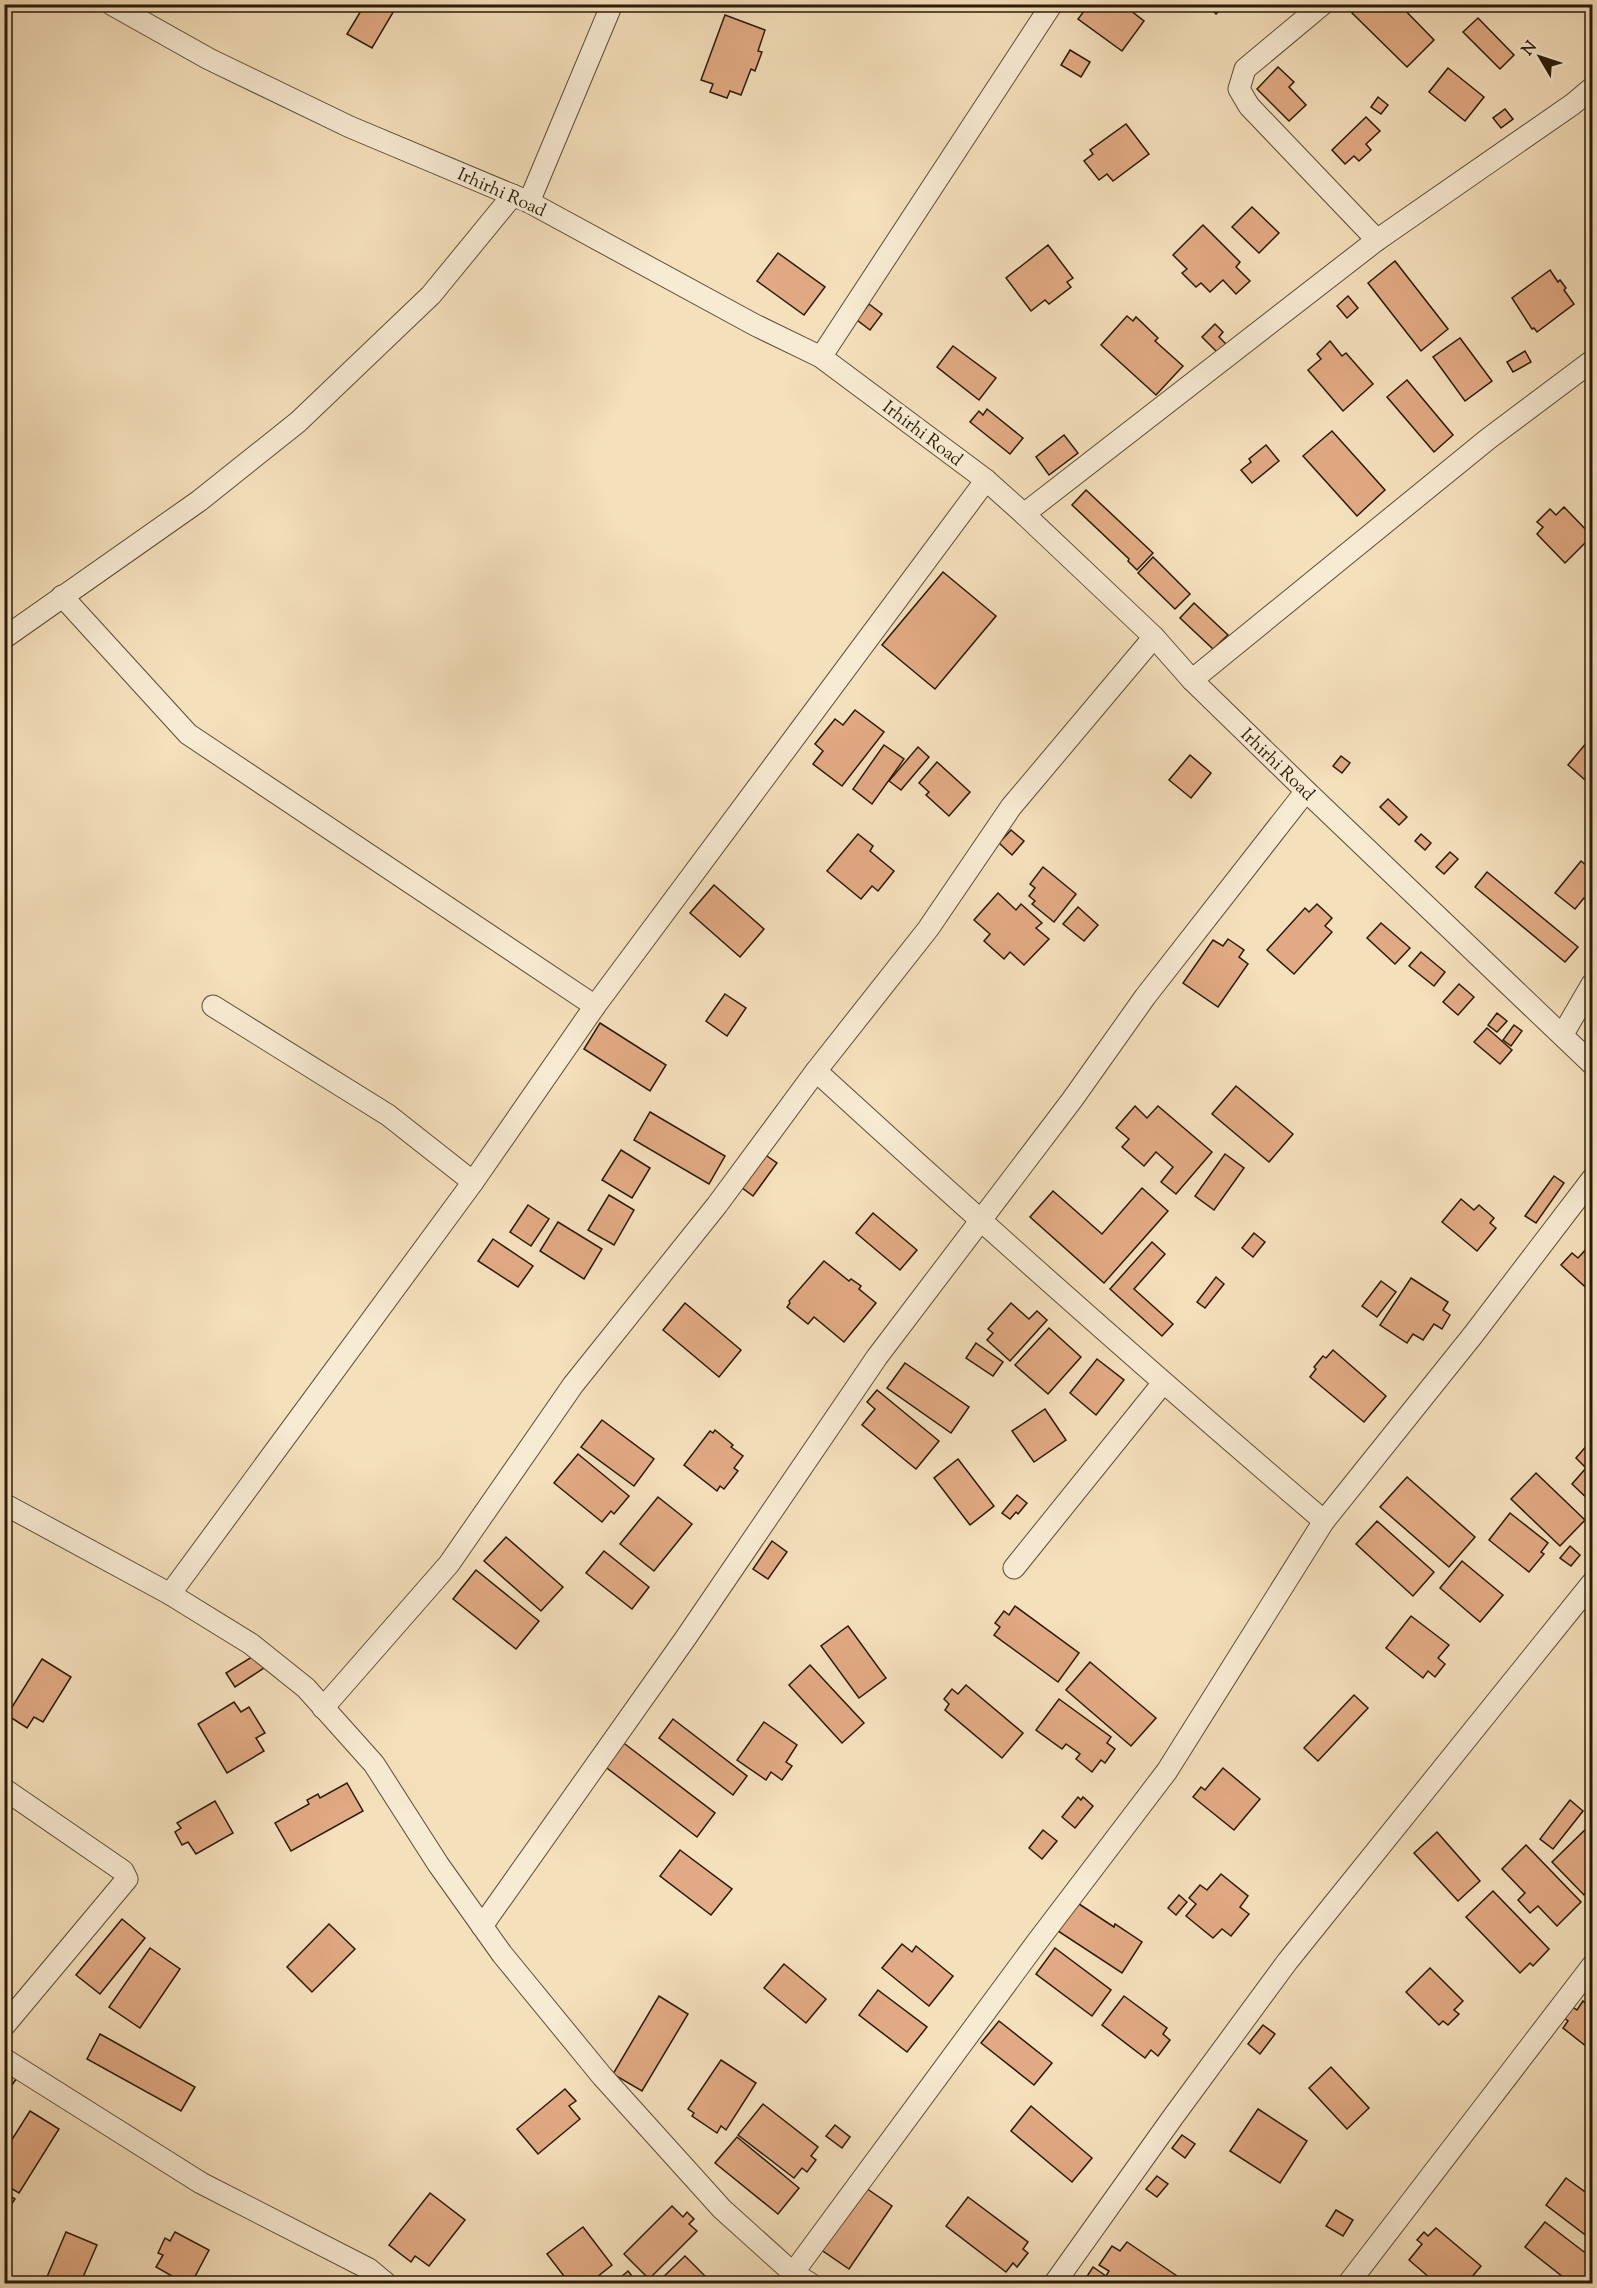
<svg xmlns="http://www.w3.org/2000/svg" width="1597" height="2288" font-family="'Sorts Mill Goudy',serif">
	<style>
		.building { fill: #e2aa84; stroke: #291b08; stroke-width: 1.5 }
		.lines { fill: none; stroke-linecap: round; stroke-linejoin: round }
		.minor-casing { stroke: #5c4c35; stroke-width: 23 }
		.minor { stroke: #f8ebd3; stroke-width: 21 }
		.labels { text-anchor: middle; stroke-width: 6; stroke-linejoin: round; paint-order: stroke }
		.street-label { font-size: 18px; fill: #291b08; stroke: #f8ebd3 }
	</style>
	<rect width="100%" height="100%" fill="#f5e0bc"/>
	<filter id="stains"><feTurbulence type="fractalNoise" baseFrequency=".00333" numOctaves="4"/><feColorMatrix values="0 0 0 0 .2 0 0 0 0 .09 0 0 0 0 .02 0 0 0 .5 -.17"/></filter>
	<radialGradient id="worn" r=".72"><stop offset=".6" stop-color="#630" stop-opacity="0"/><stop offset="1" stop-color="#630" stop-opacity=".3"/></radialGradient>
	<!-- building -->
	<g class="building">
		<path d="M365 4H389L395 9 372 48 347 34Z"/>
		<path d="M1086 4H1122L1144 21 1122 51 1078 19 1088 6Z"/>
		<path d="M1207 4H1227L1216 14Z"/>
		<path d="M1361 4H1399L1434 40 1407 67 1352 13Z"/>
		<path d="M725 15 765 30 758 51 762 52 755 71 751 69 741 95 730 91 727 98 710 92 713 84 701 80Z"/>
		<path d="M1478 18 1514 55 1500 69 1463 32Z"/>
		<path d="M1070 50 1090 62 1081 77 1061 65Z"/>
		<path d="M1278 67 1294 82 1289 87 1306 105 1289 121 1257 89Z"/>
		<path d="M1448 68 1484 97 1465 121 1429 92Z"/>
		<path d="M1378 97 1388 105 1381 114 1371 107Z"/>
		<path d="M1505 109 1513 119 1501 128 1493 118Z"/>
		<path d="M1366 117 1380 131 1366 144 1371 150 1359 161 1354 156 1345 164 1332 150Z"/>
		<path d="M1126 124 1149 154 1113 181 1107 174 1099 180 1084 161 1093 154 1090 150Z"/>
		<path d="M1252 207 1279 233 1259 253 1232 227Z"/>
		<path d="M1203 225 1240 262 1236 267 1250 281 1236 294 1223 280 1210 292 1201 283 1196 287 1182 273 1187 269 1173 255Z"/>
		<path d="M1048 245 1073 278 1067 282 1071 287 1049 304 1045 300 1031 311 1006 278Z"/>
		<path d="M778 253 825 287 804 315 757 281Z"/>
		<path d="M1395 261 1448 329 1421 351 1368 283Z"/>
		<path d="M1550 270 1558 282 1560 280 1566 288 1564 290 1574 304 1537 332 1534 328 1532 329 1512 298Z"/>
		<path d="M1348 296 1358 308 1347 318 1337 306Z"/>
		<path d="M869 304 882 314 870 330 857 320Z"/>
		<path d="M1127 316 1133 321 1136 317 1158 338 1155 341 1183 366 1156 395 1101 345Z"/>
		<path d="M1215 324 1223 332 1219 337 1228 346 1220 355 1202 337Z"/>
		<path d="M1460 338 1492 381 1465 401 1433 357Z"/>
		<path d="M1330 341 1342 356 1346 353 1373 384 1343 411 1308 370 1321 359 1317 354Z"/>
		<path d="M953 346 996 378 979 400 937 367Z"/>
		<path d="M1525 351 1531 362 1513 372 1507 362Z"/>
		<path d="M1407 380 1453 435 1434 452 1387 397Z"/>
		<path d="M987 409 1023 438 1010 454 970 422 979 411 983 415Z"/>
		<path d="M1332 431 1385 490 1357 516 1303 456Z"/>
		<path d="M1064 435 1078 453 1049 475 1036 457Z"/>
		<path d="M1266 445 1279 461 1252 483 1241 470 1251 462 1249 459Z"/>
		<path d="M1086 490 1153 553 1137 570 1128 561 1129 559 1072 505Z"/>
		<path d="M1564 507 1592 536 1565 563 1537 534 1543 527 1537 522 1550 509 1556 515Z"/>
		<path d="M1153 557 1190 594 1175 609 1138 573Z"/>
		<path d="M943 572 996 616 935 689 882 645Z"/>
		<path d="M1194 603 1228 635 1213 649 1180 618Z"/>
		<path d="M855 710 884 732 842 786 813 764 823 751 815 744 835 719 843 725Z"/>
		<path d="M1592 736V786L1568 765Z"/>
		<path d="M884 745 904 759 872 804 853 789Z"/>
		<path d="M918 747 929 757 901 790 889 781Z"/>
		<path d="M1190 755 1211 773 1191 798 1169 780Z"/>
		<path d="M1341 756 1350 763 1342 773 1333 766Z"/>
		<path d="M937 762 970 792 949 816 926 795 929 792 919 783Z"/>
		<path d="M1388 799 1407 817 1399 825 1380 807Z"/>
		<path d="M1011 830 1024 841 1012 855 999 843Z"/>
		<path d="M858 834 873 846 870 851 894 871 878 891 872 886 861 899 827 871Z"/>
		<path d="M1421 834 1431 843 1425 850 1415 841Z"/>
		<path d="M1450 852 1458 859 1444 874 1436 867Z"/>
		<path d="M1581 861 1592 870V902L1591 904 1584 898 1575 909 1555 893Z"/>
		<path d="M1043 867 1076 894 1054 922 1032 904 1035 901 1029 896 1035 888 1030 884Z"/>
		<path d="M1487 872 1578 947 1565 962 1475 887Z"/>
		<path d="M714 885 764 929 740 957 690 913Z"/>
		<path d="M998 893 1016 910 1021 904 1042 923 1036 928 1049 939 1024 965 1010 952 1004 959 984 941 990 934 974 920Z"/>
		<path d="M1317 904 1332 918 1325 926 1332 932 1294 974 1267 950 1305 908 1309 912Z"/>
		<path d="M1078 907 1098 925 1084 941 1063 924Z"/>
		<path d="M1381 923 1410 948 1395 964 1367 938Z"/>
		<path d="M1228 939 1244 950 1239 957 1248 964 1218 1007 1183 983 1213 940 1223 946Z"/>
		<path d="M1421 952 1445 972 1434 986 1409 966Z"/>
		<path d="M1459 984 1474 997 1458 1015 1443 1002Z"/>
		<path d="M725 994 746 1008 727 1036 706 1021Z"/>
		<path d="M1497 1013 1507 1021 1497 1032 1488 1025Z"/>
		<path d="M600 1023 666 1065 650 1091 584 1049Z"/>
		<path d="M1514 1025 1522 1031 1511 1046 1503 1040Z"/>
		<path d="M1487 1028 1512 1050 1500 1064 1474 1042Z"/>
		<path d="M1236 1086 1293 1134 1269 1162 1212 1114Z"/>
		<path d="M1135 1106 1147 1118 1158 1106 1212 1152 1176 1194 1161 1182 1173 1167 1156 1152 1144 1166 1122 1147 1129 1139 1116 1128Z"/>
		<path d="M650 1112 725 1156 709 1184 634 1140Z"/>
		<path d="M621 1150 650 1168 632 1198 602 1180Z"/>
		<path d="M764 1154 777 1163 753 1196 741 1187Z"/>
		<path d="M1225 1154 1244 1168 1214 1210 1195 1196Z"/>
		<path d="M1554 1176 1564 1183 1536 1223 1525 1216Z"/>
		<path d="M1142 1188 1168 1211 1104 1283 1030 1217 1053 1191 1102 1234Z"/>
		<path d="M609 1195 634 1210 614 1245 588 1230Z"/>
		<path d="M1461 1199 1474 1210 1479 1205 1494 1218 1490 1223 1496 1228 1477 1251 1442 1222Z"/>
		<path d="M528 1205 549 1219 531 1246 510 1232Z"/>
		<path d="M873 1213 917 1250 900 1270 856 1233Z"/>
		<path d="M558 1222 602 1249 584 1279 540 1251Z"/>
		<path d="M1254 1233 1265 1242 1253 1257 1242 1248Z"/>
		<path d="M493 1239 533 1266 518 1287 478 1261Z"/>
		<path d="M1152 1242 1165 1254 1134 1289 1173 1324 1162 1336 1110 1289Z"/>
		<path d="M1589 1246 1592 1250V1293L1561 1265 1572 1253 1578 1258Z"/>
		<path d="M824 1261 849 1281 851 1279 861 1286 859 1289 876 1303 844 1342 814 1317 808 1324 787 1307 790 1303 789 1301Z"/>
		<path d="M1216 1277 1224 1284 1205 1308 1197 1302Z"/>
		<path d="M1411 1278 1448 1302 1443 1310 1450 1315 1442 1329 1434 1324 1423 1340 1413 1334 1407 1343 1380 1325Z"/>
		<path d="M1381 1281 1396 1292 1377 1317 1362 1306Z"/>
		<path d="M685 1303 741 1350 719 1377 663 1330Z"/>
		<path d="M1011 1303 1029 1319 1037 1311 1047 1320 1010 1361 987 1340 993 1333 988 1329Z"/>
		<path d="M1049 1328 1081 1357 1048 1394 1015 1365Z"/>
		<path d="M976 1343 1003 1362 993 1376 966 1358Z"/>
		<path d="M1333 1350 1386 1396 1364 1422 1310 1377 1316 1369 1314 1367 1323 1356 1326 1358Z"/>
		<path d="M1097 1359 1124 1380 1096 1415 1070 1393Z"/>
		<path d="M905 1363 969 1407 951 1433 887 1388Z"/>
		<path d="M877 1390 939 1441 916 1469 862 1425 875 1409 867 1402Z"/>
		<path d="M1045 1409 1066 1440 1034 1462 1012 1431Z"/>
		<path d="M602 1420 654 1459 634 1486 581 1447Z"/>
		<path d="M715 1430 733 1445 731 1447 743 1456 734 1468 738 1471 724 1489 720 1486 717 1491 684 1465 710 1431 713 1433Z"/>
		<path d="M1588 1444 1592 1448V1503L1572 1484 1586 1468 1576 1458Z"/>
		<path d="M578 1454 629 1496 614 1514 611 1511 602 1522 554 1483Z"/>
		<path d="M958 1459 994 1506 970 1525 934 1478Z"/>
		<path d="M1536 1473 1585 1520 1560 1546 1511 1499Z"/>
		<path d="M1407 1477 1475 1537 1449 1567 1380 1507Z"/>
		<path d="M1017 1495 1027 1503 1018 1514 1016 1512 1010 1519 1002 1513Z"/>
		<path d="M658 1497 692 1524 654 1571 620 1544Z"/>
		<path d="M1510 1513 1548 1543 1541 1552 1544 1554 1529 1572 1489 1540Z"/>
		<path d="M1377 1521 1434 1572 1413 1596 1356 1544Z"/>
		<path d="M506 1537 563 1587 541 1611 484 1561Z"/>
		<path d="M772 1541 787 1552 768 1579 753 1569Z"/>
		<path d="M1570 1546 1580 1555 1571 1566 1560 1558Z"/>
		<path d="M604 1551 649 1587 632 1609 586 1573Z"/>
		<path d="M1462 1561 1503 1595 1480 1622 1440 1588Z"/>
		<path d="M476 1570 539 1621 516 1649 453 1599Z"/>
		<path d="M1015 1606 1079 1653 1058 1682 994 1635 1000 1627 995 1623 1004 1611 1009 1615Z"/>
		<path d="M1411 1616 1449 1645 1438 1658 1445 1664 1435 1677 1428 1671 1423 1678 1386 1648Z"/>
		<path d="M848 1626 886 1678 859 1698 821 1646Z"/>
		<path d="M255 1655 264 1668 235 1687 226 1673Z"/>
		<path d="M42 1659 71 1677 43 1722 34 1717 27 1728 7 1715Z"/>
		<path d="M1090 1662 1156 1718 1131 1746 1066 1690Z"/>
		<path d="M810 1665 864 1723 842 1743 789 1685Z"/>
		<path d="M966 1685 1023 1733 1002 1758 945 1710 949 1704 944 1699 952 1689 958 1694Z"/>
		<path d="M1354 1695 1368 1708 1318 1761 1304 1748Z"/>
		<path d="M1059 1699 1111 1737 1107 1743 1115 1749 1105 1763 1101 1760 1092 1772 1076 1759 1080 1754 1066 1744 1062 1749 1036 1730Z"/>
		<path d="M234 1702 241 1712 249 1707 265 1733 256 1738 264 1751 227 1773 198 1724Z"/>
		<path d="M673 1719 747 1776 733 1795 659 1738Z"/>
		<path d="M764 1722 797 1745 786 1762 792 1766 782 1780 771 1772 766 1780 737 1760Z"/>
		<path d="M621 1741 715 1813 697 1837 603 1765Z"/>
		<path d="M1223 1768 1260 1799 1234 1830 1193 1797 1201 1787 1205 1790Z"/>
		<path d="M347 1783 363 1811 291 1851 275 1823 309 1804 307 1800 318 1794 320 1798Z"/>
		<path d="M1078 1797 1081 1800 1083 1797 1093 1806 1075 1828 1062 1817Z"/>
		<path d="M1570 1800 1583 1811 1553 1849 1540 1839Z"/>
		<path d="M215 1801 233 1833 196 1854 188 1842 182 1845 175 1832 181 1828 177 1823Z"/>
		<path d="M1590 1825 1592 1828V1886L1584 1895 1552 1862Z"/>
		<path d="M1043 1830 1057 1841 1042 1859 1029 1848Z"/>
		<path d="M1437 1832 1480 1881 1458 1901 1414 1853Z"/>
		<path d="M1526 1845 1581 1902 1557 1926 1538 1906 1530 1913 1518 1900 1525 1893 1502 1869Z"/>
		<path d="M680 1850 732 1889 711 1915 660 1876Z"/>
		<path d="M1221 1874 1248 1896 1240 1907 1249 1914 1231 1936 1222 1929 1213 1938 1186 1916 1196 1904 1189 1898 1200 1885 1207 1890Z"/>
		<path d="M1493 1891 1549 1949 1533 1966 1530 1963 1520 1973 1466 1917Z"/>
		<path d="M1179 1895 1187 1902 1176 1915 1168 1908Z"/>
		<path d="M1076 1902 1114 1927 1115 1924 1142 1942 1122 1973 1058 1931Z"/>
		<path d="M122 1919 145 1938 100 1994 76 1975Z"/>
		<path d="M329 1924 355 1949 312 1992 287 1967Z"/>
		<path d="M902 1944 912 1952 916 1946 953 1976 929 2006 882 1968Z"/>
		<path d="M150 1948 180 1969 140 2028 109 2007Z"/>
		<path d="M1055 1948 1111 1990 1092 2016 1036 1974Z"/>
		<path d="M784 1964 826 1999 806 2023 764 1988Z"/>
		<path d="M1430 1968 1463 2001 1454 2010 1459 2014 1448 2025 1443 2021 1439 2025 1406 1992Z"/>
		<path d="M878 1990 927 2027 907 2052 859 2015Z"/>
		<path d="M659 1996 688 2014 642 2091 613 2074Z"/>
		<path d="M1124 1996 1167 2028 1163 2034 1170 2040 1158 2056 1151 2050 1145 2058 1102 2025Z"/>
		<path d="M1583 2001 1592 2009V2051L1563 2028 1568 2021 1563 2017 1571 2006 1577 2010Z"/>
		<path d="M999 2021 1052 2063 1034 2085 981 2043Z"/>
		<path d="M1263 2025 1275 2034 1260 2054 1248 2044Z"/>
		<path d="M100 2034 195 2087 181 2111 87 2059Z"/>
		<path d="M721 2060 756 2083 726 2130 721 2126 717 2133 692 2116 694 2113 688 2109Z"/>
		<path d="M1331 2067 1369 2108 1347 2129 1309 2088Z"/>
		<path d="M4 2069 17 2078 7 2092 4 2090Z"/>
		<path d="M565 2089 576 2101 569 2106 580 2119 538 2154 517 2129Z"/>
		<path d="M763 2104 818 2147 811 2156 816 2160 807 2172 802 2168 794 2178 738 2135Z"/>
		<path d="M1031 2106 1092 2158 1072 2182 1011 2131Z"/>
		<path d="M1258 2109 1307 2141 1280 2183 1230 2151Z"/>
		<path d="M30 2111 59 2129 19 2193 4 2184V2152Z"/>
		<path d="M835 2125 850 2137 842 2148 826 2136Z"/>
		<path d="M1182 2135 1195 2144 1185 2158 1172 2148Z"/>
		<path d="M737 2137 799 2188 778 2214 715 2163Z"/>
		<path d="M1157 2176 1168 2184 1157 2197 1146 2189Z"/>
		<path d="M1566 2178 1592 2197V2240L1546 2205Z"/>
		<path d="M863 2186 892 2206 849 2269 820 2249Z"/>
		<path d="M4 2192 15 2199 4 2215Z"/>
		<path d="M430 2193 465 2220 429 2266 415 2256 411 2262 389 2245Z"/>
		<path d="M968 2197 1028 2242 1023 2249 1028 2253 1017 2267 1013 2263 1006 2272 946 2226Z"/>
		<path d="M672 2206 683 2217 687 2212 694 2219 689 2224 697 2231 649 2279 624 2254Z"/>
		<path d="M1336 2210 1353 2220 1343 2236 1326 2226Z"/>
		<path d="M1545 2222 1592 2258V2266L1579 2284H1572L1525 2247Z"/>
		<path d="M583 2227 612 2265 588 2284H570L547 2254Z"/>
		<path d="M1436 2228 1481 2266 1466 2284H1437L1409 2260 1422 2244 1417 2240 1424 2232 1428 2236Z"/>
		<path d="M66 2232 97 2245 80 2284H44Z"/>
		<path d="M175 2232 209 2250 191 2284H186L156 2267 163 2255 158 2253 165 2238 170 2241Z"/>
		<path d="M1127 2242 1180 2278 1177 2284H1082L1093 2267 1106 2276 1109 2271 1099 2265 1112 2246 1120 2251Z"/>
		<path d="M685 2256 709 2280 706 2284H656Z"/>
		<path d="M628 2271 638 2284H613Z"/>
	</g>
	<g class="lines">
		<!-- minor casing -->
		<g class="minor-casing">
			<g id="minor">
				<path d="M111 4 209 59 350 127 529 202 755 325 821 357 986 480 1024 514 1154 637 1192 680 1306 791 1592 1064"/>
				<path d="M1323 4 1245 69 1239 89 1249 106 1377 240"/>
				<path d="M529 202 612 4"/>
				<path d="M821 357 1052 4"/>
				<path d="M1024 514 1377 240 1573 104 1592 88"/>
				<path d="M62 596 188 734 595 1006"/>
				<path d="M4 638 199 501 298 422 431 295 513 195"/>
				<path d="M1192 680 1488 439 1592 361"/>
				<path d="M213 1006 388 1115 473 1182"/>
				<path d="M1563 1034 1592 984"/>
				<path d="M816 1071C983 1224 1152 1374 1324 1521"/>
				<path d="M4 1504 170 1594 251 1644 306 1688 374 1764 438 1864 502 1954 602 2076 722 2209 793 2273 811 2284"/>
				<path d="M1014 1568 1163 1383"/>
				<path d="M170 1594 473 1182 595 1006 986 480"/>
				<path d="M323 1708 449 1564 573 1385 717 1205 816 1071 928 929 1011 807 1154 637"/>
				<path d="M4 1789 123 1871 127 1879 4 2026"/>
				<path d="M482 1926 685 1639 877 1357 1072 1100 1145 997 1306 791"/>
				<path d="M4 2059 201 2183 369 2269 387 2284"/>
				<path d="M793 2273 1037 1942 1167 1771 1324 1521 1473 1335 1592 1179"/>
				<path d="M1054 2284 1173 2117 1287 1962 1592 1583"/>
				<path d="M1348 2284 1592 1966"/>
			</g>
		</g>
		<!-- minor -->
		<use href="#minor" class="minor"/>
	</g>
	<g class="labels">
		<!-- street labels -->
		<g class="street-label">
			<text transform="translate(502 192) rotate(24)" y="6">Irhirhi Road</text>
			<text transform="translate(923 433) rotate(37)" y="6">Irhirhi Road</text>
			<text transform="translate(1278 764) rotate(44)" y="6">Irhirhi Road</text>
		</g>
	</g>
	<!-- margin -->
	<rect width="1597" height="2288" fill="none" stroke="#f5e0bc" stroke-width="24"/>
	<rect x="6" y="6" width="1585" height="2276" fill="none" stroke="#291b08" stroke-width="3"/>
	<rect x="12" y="12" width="1573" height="2264" fill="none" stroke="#291b08" stroke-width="1.5"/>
	<!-- north arrow -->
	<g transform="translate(1540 57) rotate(309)" stroke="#f8ebd3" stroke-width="4.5" paint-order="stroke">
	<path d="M0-4.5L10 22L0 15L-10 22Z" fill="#291b08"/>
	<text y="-9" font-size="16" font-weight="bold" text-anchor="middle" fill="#291b08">N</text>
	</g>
	<rect width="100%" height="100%" filter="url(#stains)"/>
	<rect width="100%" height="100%" fill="url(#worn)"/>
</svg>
